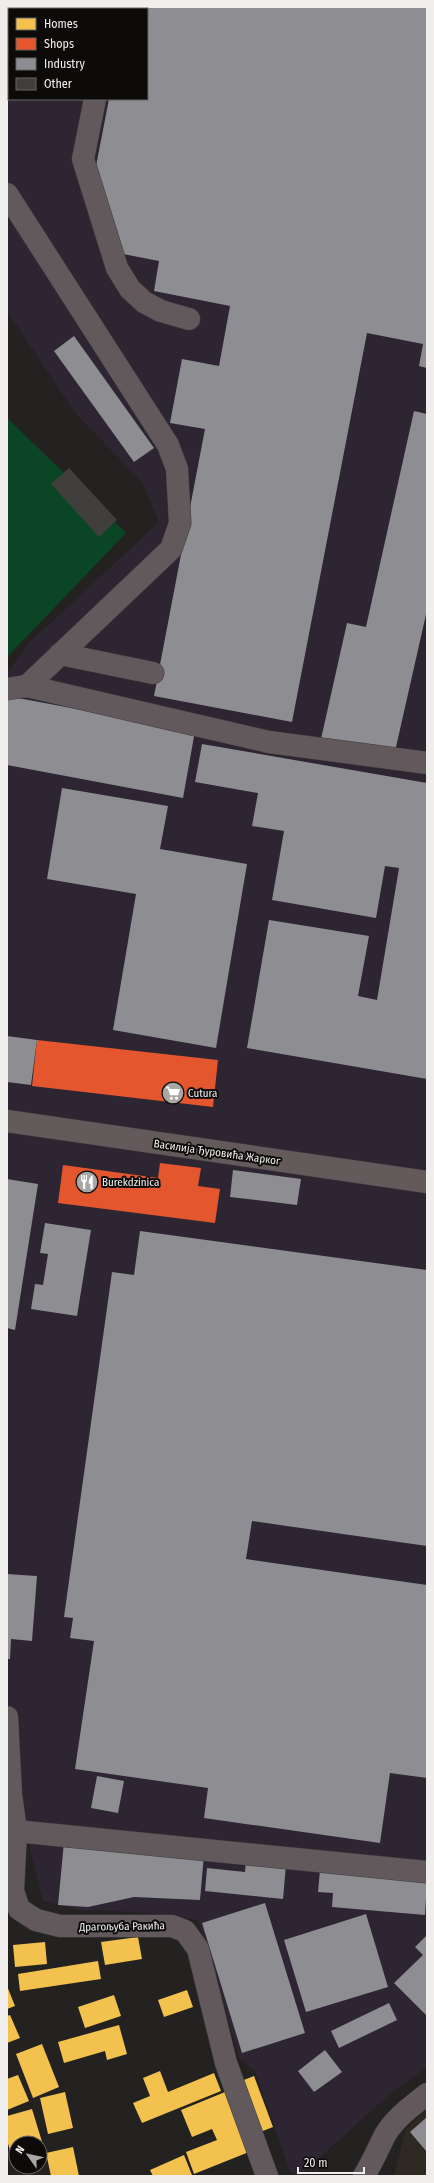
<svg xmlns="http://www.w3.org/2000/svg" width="434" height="2183" font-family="'Fira Sans Condensed',sans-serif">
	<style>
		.built { fill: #2f2923 }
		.industrial { fill: #2d2532 }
		.green { fill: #0a4625 }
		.homes { fill: #f2c14e }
		.shops { fill: #e4572e }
		.industry { fill: #8d8d92 }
		.building { fill: #403f3d }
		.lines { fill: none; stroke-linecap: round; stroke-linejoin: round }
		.minor-casing { stroke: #3f3f3e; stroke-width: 23 }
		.major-casing { stroke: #3f3f3e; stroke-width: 23 }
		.minor { stroke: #62595c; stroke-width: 22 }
		.major { stroke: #635a5c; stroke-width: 22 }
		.labels { text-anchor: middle; stroke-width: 4; stroke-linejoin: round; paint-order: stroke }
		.poi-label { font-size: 11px; fill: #f0eeed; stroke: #0c0b0a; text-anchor: start }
		.street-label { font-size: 11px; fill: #f0eeed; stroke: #0c0b0a }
	</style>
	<rect width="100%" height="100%" fill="#232220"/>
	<!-- built -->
	<path class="built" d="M427 2109V2176H394L406 2129Z"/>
	<!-- industrial -->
	<path class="industrial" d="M49 7H427V2067L390 2094 299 2176 290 2172 255 2071 239 2058 198 1920 136 1912 79 1910 43 1901 13 1781 7 1780V673L29 643 159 522 143 483 76 414 7 311V50L9 48V99H147V9H47Z"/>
	<!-- green -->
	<path class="green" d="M7 418 126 533 7 657Z"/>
	<!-- homes -->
	<g class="homes">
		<path d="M138 1937 142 1959 105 1965 101 1942Z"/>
		<path d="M45 1942 47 1964 15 1967 13 1945Z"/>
		<path d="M98 1961 101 1979 20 1991 18 1974Z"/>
		<path d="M7 1986 15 2006 7 2009Z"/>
		<path d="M187 1990 193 2007 164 2017 158 2000Z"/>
		<path d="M114 1995 121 2016 85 2028 78 2007Z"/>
		<path d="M10 2015 20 2038 7 2043V2016Z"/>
		<path d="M119 2025 127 2054 107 2060 105 2051 64 2063 58 2042Z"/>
		<path d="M42 2044 59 2087 33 2098 16 2054Z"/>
		<path d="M160 2071 168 2092 214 2073 221 2091 142 2123 133 2103 150 2096 143 2078Z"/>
		<path d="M18 2075 29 2101 7 2110V2079Z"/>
		<path d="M254 2076 273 2127 255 2134 236 2083Z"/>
		<path d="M65 2092 73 2128 48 2134 40 2098Z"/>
		<path d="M225 2092 249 2152 194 2174 186 2152 217 2140 212 2129 192 2137 181 2110Z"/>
		<path d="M32 2109 43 2145 40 2146V2143H16V2153L11 2154 7 2140V2116Z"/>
		<path d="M73 2147 79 2176H51L46 2153Z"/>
		<path d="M184 2155 192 2175 153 2176 150 2170Z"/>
	</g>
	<!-- shops -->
	<g class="shops">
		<path d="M37 1040 218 1060 213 1107 32 1086Z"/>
		<path d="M160 1163 201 1168 198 1186 220 1189 215 1223 58 1203 63 1165 158 1178Z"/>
	</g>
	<!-- industry -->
	<g class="industry">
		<path d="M127 7H427V368L419 366 423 344 367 333 292 722 154 696 205 429 170 423 182 359 219 366 230 306 154 291 159 261 123 254 96 166 109 99H147V9H126Z"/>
		<path d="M74 336 154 448 134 462 54 351Z"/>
		<path d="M414 411 427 414V610L394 756 321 739 347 623 366 627Z"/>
		<path d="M7 696 195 731 183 798 7 765Z"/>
		<path d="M202 744 427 783V1079L247 1048 269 920 369 936 358 996 377 1000 399 868 385 866 376 918 272 900 284 831 252 826 258 793 195 782Z"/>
		<path d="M62 788 168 806 160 849 247 864 216 1048 113 1030 136 894 47 879Z"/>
		<path d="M7 1036 37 1040 31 1085 7 1082Z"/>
		<path d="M233 1170 301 1179 297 1205 230 1197Z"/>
		<path d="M7 1179 38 1184 15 1330 7 1328Z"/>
		<path d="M45 1223 91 1230 77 1316 31 1309 35 1284 43 1285 48 1254 40 1253Z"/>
		<path d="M140 1231 427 1270V1546L252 1521 246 1559 427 1585V1778L390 1773 380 1843 204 1818 208 1788 75 1769 94 1641 70 1638 73 1618 64 1617 112 1272 134 1275Z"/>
		<path d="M7 1574 37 1576 32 1641 11 1639 10 1659H7Z"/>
		<path d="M97 1776 124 1781 118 1813 91 1808Z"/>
		<path d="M64 1842 204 1855 200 1900 134 1897 88 1907 58 1905Z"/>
		<path d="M246 1861 286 1865 283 1899 205 1891 207 1868 245 1872Z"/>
		<path d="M320 1870 427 1880 425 1915 332 1907 333 1893 318 1892Z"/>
		<path d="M265 1903 305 2033 242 2053 202 1923Z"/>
		<path d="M366 1914 388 1987 306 2012 284 1940Z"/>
		<path d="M427 1935V2016L394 1983 423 1955 415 1947Z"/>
		<path d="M389 2003 397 2020 339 2048 331 2031Z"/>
		<path d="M325 2050 342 2072 314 2092 298 2071Z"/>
		<path d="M427 2117V2152L410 2132Z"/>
	</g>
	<!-- building -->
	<path class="building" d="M69 468 117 520 99 537 51 484Z"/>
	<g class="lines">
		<!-- minor casing -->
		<g class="minor-casing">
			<g id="minor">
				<path d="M67 9 69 7"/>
				<path d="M113 9 114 7"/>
				<path d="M7 68 9 66"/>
				<path d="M95 99 83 159 117 268 130 289 144 302 161 311 189 319"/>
				<path d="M7 194 168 445 177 469 180 523 171 549 27 686"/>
				<path d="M60 654 153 673"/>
				<path d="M7 689 27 686 269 742 427 763"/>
				<path d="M7 1717 11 1794 16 1831 13 1891 19 1909 36 1920 60 1926H172L185 1931 198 1949 226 2063 267 2176"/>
				<path d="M16 1831 427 1872"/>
				<path d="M364 2176C372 2163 378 2149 385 2135 395 2118 412 2106 427 2094"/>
			</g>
		</g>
		<!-- major casing -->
		<g class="major-casing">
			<path id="major" d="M7 1121 427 1182"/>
		</g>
		<!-- minor -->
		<use href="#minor" class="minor"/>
		<!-- major -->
		<use href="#major" class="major"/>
	</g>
	<!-- icons -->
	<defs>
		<g id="supermarket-disc" transform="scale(1.15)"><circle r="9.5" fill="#a8a7a5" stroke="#0c0b0a"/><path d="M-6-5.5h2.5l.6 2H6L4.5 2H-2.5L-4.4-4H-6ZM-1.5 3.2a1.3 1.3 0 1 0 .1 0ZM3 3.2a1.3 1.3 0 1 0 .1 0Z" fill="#fff"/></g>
		<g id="restaurant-disc" transform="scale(1.15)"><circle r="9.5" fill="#a8a7a5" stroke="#0c0b0a"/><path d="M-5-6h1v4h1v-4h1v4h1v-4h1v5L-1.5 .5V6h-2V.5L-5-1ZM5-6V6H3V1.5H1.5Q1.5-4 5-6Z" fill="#fff"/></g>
	</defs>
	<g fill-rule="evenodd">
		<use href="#supermarket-disc" x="173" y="1093"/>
		<use href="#restaurant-disc" x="87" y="1182"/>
	</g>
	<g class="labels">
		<!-- poi labels -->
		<g class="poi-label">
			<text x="188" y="1097">Cutura</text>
			<text x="102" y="1186">Burekdzinica</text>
		</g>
		<!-- street labels -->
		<g class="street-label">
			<text transform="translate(217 1152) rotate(8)" y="4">Василија Ђуровића Жарког</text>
			<text transform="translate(122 1926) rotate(-1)" y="4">Драгољуба Ракића</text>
		</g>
	</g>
	<!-- border -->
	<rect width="434" height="2183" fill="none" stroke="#f0eeed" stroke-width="16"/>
	<!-- legend -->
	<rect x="8" y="8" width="140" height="92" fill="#0c0b0a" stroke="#676665"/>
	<rect x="16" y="18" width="20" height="12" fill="#f2c14e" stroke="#676665"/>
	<text x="44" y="28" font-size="12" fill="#f0eeed">Homes</text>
	<rect x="16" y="38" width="20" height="12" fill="#e4572e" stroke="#676665"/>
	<text x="44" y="48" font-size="12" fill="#f0eeed">Shops</text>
	<rect x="16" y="58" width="20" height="12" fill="#8d8d92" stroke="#676665"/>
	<text x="44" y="68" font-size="12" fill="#f0eeed">Industry</text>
	<rect x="16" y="78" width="20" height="12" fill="#403f3d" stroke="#676665"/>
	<text x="44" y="88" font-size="12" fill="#f0eeed">Other</text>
	<!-- north arrow -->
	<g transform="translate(28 2155) rotate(303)"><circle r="19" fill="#0c0b0a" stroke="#676665"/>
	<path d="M0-3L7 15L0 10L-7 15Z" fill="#a8a7a5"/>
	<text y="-6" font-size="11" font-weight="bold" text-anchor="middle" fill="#f0eeed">N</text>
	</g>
	<!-- scale -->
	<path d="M298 2167v6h66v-6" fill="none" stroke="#f0eeed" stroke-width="2"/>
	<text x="304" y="2167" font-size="12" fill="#f0eeed" stroke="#0c0b0a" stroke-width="3" paint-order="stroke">20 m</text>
</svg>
